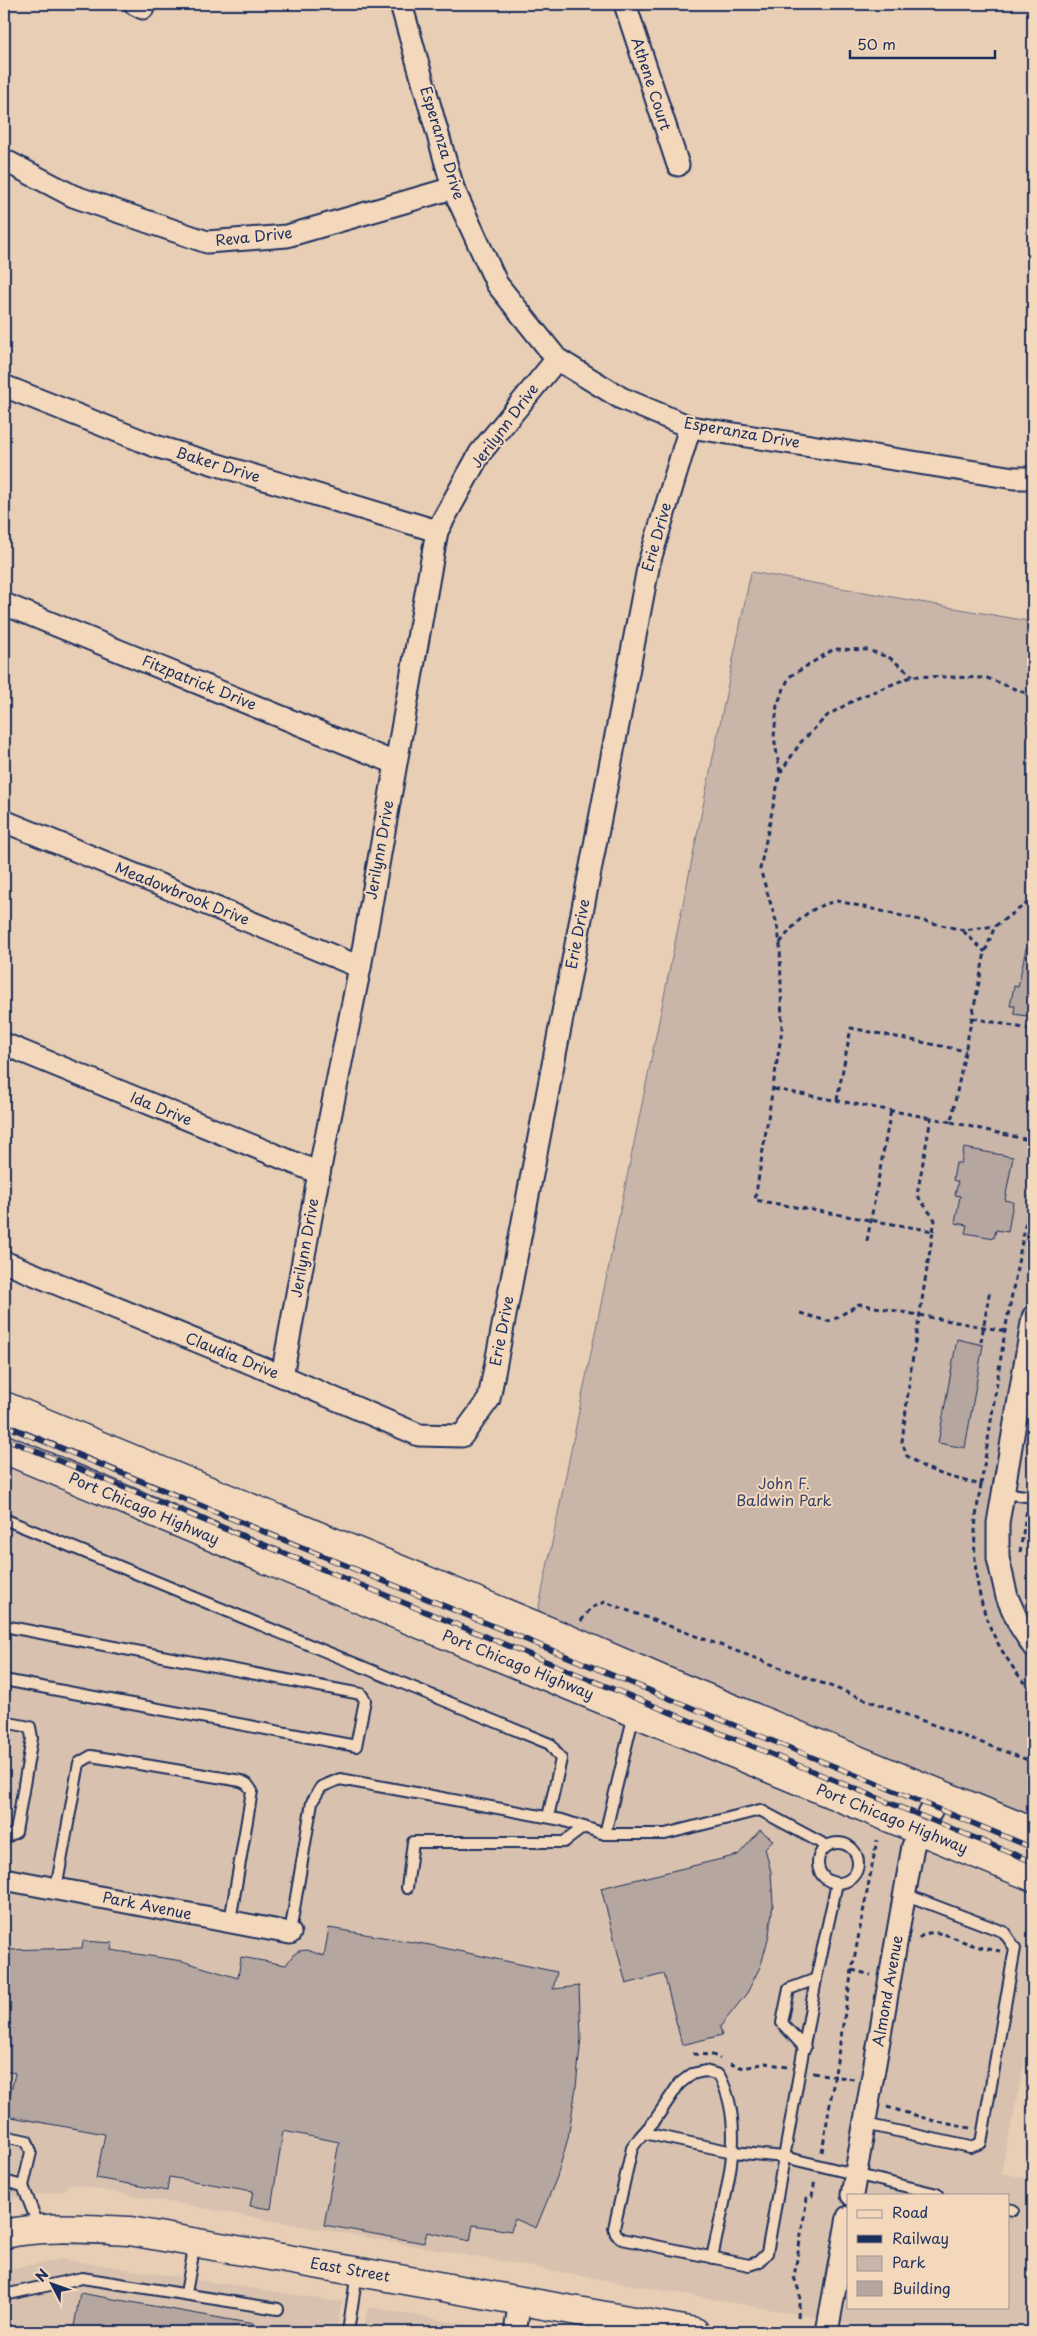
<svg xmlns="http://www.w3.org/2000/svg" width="1037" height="2336" font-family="'Playpen Sans',sans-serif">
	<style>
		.built { fill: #d8c2af; fill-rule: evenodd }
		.green { fill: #c9b6a9; stroke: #727284 }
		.building { fill: #b5a6a0; stroke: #1b2f5e }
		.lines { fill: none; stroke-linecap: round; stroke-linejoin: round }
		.lane-casing { stroke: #1b2f5e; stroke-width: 14 }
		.street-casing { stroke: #1b2f5e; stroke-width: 25 }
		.secondary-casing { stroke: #1b2f5e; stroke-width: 31 }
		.primary-casing { stroke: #1b2f5e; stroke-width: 31 }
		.path { stroke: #1b2f5e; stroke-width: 3; stroke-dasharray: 5 4; stroke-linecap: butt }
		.lane { stroke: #f4d8bb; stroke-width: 10 }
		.street { stroke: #f4d8bb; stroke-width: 21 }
		.secondary { stroke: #f4d8bb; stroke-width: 28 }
		.primary { stroke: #f4d8bb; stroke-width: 28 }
		.rail-casing { stroke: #1b2f5e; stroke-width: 5.5 }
		.rail { stroke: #f4d8bb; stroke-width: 4; stroke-dasharray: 11; stroke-linecap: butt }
		.labels { text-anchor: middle; stroke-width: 4; stroke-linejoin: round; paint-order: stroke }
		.street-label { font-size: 15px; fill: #1b2f5e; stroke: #f4d8bb }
		.park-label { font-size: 15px; fill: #354369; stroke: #f4d8bb }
	</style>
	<rect width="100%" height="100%" fill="#e7ceb5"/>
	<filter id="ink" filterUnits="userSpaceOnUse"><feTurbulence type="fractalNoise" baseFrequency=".02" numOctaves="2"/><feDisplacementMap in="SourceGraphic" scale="10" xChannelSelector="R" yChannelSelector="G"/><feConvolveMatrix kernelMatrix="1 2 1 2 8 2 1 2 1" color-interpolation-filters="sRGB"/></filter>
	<g filter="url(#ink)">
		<!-- built -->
		<g class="built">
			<path d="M1033 1317V1646L998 1558Z"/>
			<path d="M4 1449 1033 1877V2022L1001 2173 1033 2180V2332H896L68 2184 64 2191 4 2200ZM848 2195H1008V2307H848Z"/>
			<path d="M62 2259 342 2302 336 2332H4V2270Z"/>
			<path d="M368 2307 492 2329 491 2332H363Z"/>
		</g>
		<!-- green -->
		<path class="green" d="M751 572 1033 622V1317L998 1558 1033 1646V1832L535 1626Z"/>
		<!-- building -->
		<g class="building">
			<path d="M1026 948 1033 949V1017L1014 1014 1015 1006H1010L1014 986 1018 987Z"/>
			<path d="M964 1148 1013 1157 1005 1200 1013 1202 1008 1232 996 1230 994 1238 965 1233 967 1225 955 1223 960 1196 955 1195 958 1182 953 1180 956 1163H961Z"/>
			<path d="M957 1339 983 1345 965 1448 938 1443Z"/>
			<path d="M760 1830 773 1840 765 1848 771 1872 773 1903 769 1935 761 1965 747 1993 720 2027 722 2035 682 2045 664 1974 626 1984 601 1888 738 1855Z"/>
			<path d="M329 1928 430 1945 557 1972 553 1989 579 1986 581 2038 576 2087 568 2138 557 2177 536 2228 515 2219 511 2231 473 2225 470 2241 427 2232 424 2243 324 2225 339 2142 283 2131 271 2209 250 2206 253 2191 169 2177 167 2191 96 2178 105 2134 6 2116 15 2073 4 2071 9 2034 4 2033V1950L82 1948 83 1941 113 1943 111 1950 182 1961 238 1978 241 1957 286 1965 293 1955 299 1951 307 1950 324 1956Z"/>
			<path d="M80 2293 254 2324V2332H73Z"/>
		</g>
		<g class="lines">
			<!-- lane casing -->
			<g class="lane-casing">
				<g id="lane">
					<path d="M1003 1493 1033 1497"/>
					<path d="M4 1519 550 1744 561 1759 548 1817"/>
					<path d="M4 1626 361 1694 365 1700 356 1746 4 1680"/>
					<path d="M4 1722 30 1727 32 1738 16 1832 7 1837 4 1836"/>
					<path d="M605 1834 634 1714"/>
					<circle cx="838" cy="1863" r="20"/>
					<path d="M407 1888 413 1842H564L584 1827"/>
					<path d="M56 1889 79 1763 91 1756 241 1781 247 1784 252 1791 230 1921"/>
					<path d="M290 1933 312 1802 321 1787 340 1779 562 1820 605 1834H665L760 1810 827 1846"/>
					<path d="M805 2048 782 2023 789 1989 816 1979"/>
					<path d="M865 2124 970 2147 981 2143 1015 1948 1004 1932 904 1894"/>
					<path d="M644 2133 733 2152 784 2157 937 2194"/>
					<path d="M4 2136 27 2141 31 2152 23 2186"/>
					<path d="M4 2181 23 2186 39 2227"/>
					<path d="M1008 2209 1013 2210"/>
					<path d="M712 2258C723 2201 749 2130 719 2075L705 2071 692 2074 679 2084 655 2120 640 2137 632 2148 614 2228 616 2234 622 2239 749 2265 758 2262 767 2253 816 1979 837 1883"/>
					<path d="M186 2293 195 2243"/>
					<path d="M4 2295 82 2278 278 2309"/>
					<path d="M348 2332 357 2273"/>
				</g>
			</g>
			<!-- street casing -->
			<g class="street-casing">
				<g id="street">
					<path d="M135 4 143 8"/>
					<path d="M401 4 453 188 497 284 557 359 621 398 690 427 1014 478H1033"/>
					<path d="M625 4 678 165"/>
					<path d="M4 160 73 196 207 242 287 236 453 188"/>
					<path d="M4 386 155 446 437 531"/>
					<path d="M4 604 395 763"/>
					<path d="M4 821 360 967"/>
					<path d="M4 1044 319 1173"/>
					<path d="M4 1262 282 1376 419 1435 462 1436 489 1399 649 563 690 427"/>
					<path d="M1033 1317 998 1523V1558L1007 1597 1019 1624 1033 1646"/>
					<path d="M282 1376 319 1173 360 967 437 531 480 453 557 359"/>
					<path d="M4 1879 290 1933"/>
					<path d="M852 2195 913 1846 940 1793"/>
					<path d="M515 2332 520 2301"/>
					<path d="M827 2332 848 2217"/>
				</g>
			</g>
			<!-- secondary casing -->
			<g class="secondary-casing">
				<path id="secondary" d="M4 2234C45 2225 89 2229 130 2231L695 2332"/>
			</g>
			<!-- primary casing -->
			<g class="primary-casing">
				<g id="primary">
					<path d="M4 1406 570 1640 660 1679 1033 1832"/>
					<path d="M4 1449C346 1594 689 1737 1033 1877"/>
				</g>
			</g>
			<!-- path -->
			<g class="path">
				<path d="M1033 696 987 678 913 676 858 698 828 715 801 742 780 773 760 869 777 924 780 944 782 1030 755 1200 933 1231 911 1369 902 1442 907 1456 924 1467 943 1475 981 1485C969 1545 972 1605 1006 1657 1014 1669 1021 1681 1033 1689"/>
				<path d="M780 772 774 737 777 705 789 677 834 649 868 650 890 658 913 676"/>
				<path d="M963 931 985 952"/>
				<path d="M780 943C797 921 809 906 838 901L963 930 995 926"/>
				<path d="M973 1018 1033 1030"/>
				<path d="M774 1089 931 1118"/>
				<path d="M837 1100 851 1028 966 1051"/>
				<path d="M951 1122 1033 1141"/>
				<path d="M933 1231 935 1220 917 1195 931 1118 951 1122 985 952 995 926 1033 899"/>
				<path d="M867 1241 891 1110"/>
				<path d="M800 1313 827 1321 833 1320 859 1304 1005 1331"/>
				<path d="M981 1342 990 1289"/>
				<path d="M981 1485 1005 1331 1033 1184"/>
				<path d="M1020 1552 1027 1509"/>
				<path d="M581 1621 591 1608 605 1602 1033 1762"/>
				<path d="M919 1938C933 1925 955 1939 970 1944 980 1948 990 1949 1000 1951"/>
				<path d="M852 1970 871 1975"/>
				<path d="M693 2054 713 2055 720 2059"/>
				<path d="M730 2064 744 2068 766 2063 787 2067"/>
				<path d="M813 2073 854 2079"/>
				<path d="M887 2107 938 2122 970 2128"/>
				<path d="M822 2152 852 1970 877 1840"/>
				<path d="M798 2317 800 2294 794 2277 807 2198 812 2196 815 2180"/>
			</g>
			<!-- lane -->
			<use href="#lane" class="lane"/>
			<!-- street -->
			<use href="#street" class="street"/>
			<!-- secondary -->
			<use href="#secondary" class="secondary"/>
			<!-- primary -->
			<use href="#primary" class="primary"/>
			<!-- rail casing -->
			<g class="rail-casing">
				<g id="rail">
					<path d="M4 1425 1033 1848"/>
					<path d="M4 1438 1033 1862"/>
				</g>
			</g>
			<!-- rail -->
			<use href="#rail" class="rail"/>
		</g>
	</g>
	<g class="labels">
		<!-- street labels -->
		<g class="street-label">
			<text transform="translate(651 84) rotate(72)" y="5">Athene Court</text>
			<text transform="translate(442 143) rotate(73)" y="5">Esperanza Drive</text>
			<text transform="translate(254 237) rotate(-6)" y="5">Reva Drive</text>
			<text transform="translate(505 426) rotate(-53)" y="5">Jerilynn Drive</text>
			<text transform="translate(742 433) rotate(10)" y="5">Esperanza Drive</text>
			<text transform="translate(218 465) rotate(17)" y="5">Baker Drive</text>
			<text transform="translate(657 537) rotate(-74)" y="5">Erie Drive</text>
			<text transform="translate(199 683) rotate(22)" y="5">Fitzpatrick Drive</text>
			<text transform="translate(380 850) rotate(-80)" y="5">Jerilynn Drive</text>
			<text transform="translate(182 894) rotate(22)" y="5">Meadowbrook Drive</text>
			<text transform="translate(578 934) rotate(-79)" y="5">Erie Drive</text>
			<text transform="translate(161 1109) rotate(22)" y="5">Ida Drive</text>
			<text transform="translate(305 1248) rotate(-80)" y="5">Jerilynn Drive</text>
			<text transform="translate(502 1331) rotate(-79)" y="5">Erie Drive</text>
			<text transform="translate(232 1356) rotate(22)" y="5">Claudia Drive</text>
			<text transform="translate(144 1509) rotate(23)" y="5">Port Chicago Highway</text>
			<text transform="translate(518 1665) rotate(22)" y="5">Port Chicago Highway</text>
			<text transform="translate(892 1819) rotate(22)" y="5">Port Chicago Highway</text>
			<text transform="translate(147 1906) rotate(11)" y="5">Park Avenue</text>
			<text transform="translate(888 1991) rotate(-80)" y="5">Almond Avenue</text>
			<text transform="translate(350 2270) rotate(10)" y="5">East Street</text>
		</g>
		<!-- park labels -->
		<g class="park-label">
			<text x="784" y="1489">John F.<tspan x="784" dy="17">Baldwin Park</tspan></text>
		</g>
	</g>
	<!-- margin -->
	<rect width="1037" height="2336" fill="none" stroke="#f4d8bb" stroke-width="20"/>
	<rect x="10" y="10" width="1017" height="2316" fill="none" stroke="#1b2f5e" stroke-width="2" filter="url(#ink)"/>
	<!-- legend -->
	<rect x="847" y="2194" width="162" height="115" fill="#f4d8bb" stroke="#9d9496"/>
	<rect x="857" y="2210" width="25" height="8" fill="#f4d8bb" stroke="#9d9496"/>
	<text x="892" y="2218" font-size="15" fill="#1b2f5e">Road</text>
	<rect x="857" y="2235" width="25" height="8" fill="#1b2f5e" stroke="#9d9496"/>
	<text x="892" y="2244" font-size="15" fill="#1b2f5e">Railway</text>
	<rect x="857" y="2256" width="25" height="15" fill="#c9b6a9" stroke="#9d9496"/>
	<text x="892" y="2268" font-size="15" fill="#1b2f5e">Park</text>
	<rect x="857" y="2281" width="25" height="15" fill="#b5a6a0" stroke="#9d9496"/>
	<text x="892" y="2294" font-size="15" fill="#1b2f5e">Building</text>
	<!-- north arrow -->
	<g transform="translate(52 2284) rotate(311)" stroke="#f4d8bb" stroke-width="4" paint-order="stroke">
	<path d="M0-4L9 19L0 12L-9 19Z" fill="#1b2f5e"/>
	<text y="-8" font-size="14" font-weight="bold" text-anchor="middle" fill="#1b2f5e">N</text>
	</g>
	<!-- scale -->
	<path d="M850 50v8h145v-8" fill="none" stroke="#1b2f5e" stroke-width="2.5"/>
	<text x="857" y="50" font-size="15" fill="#1b2f5e" stroke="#f4d8bb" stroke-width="4" paint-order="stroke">50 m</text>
</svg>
